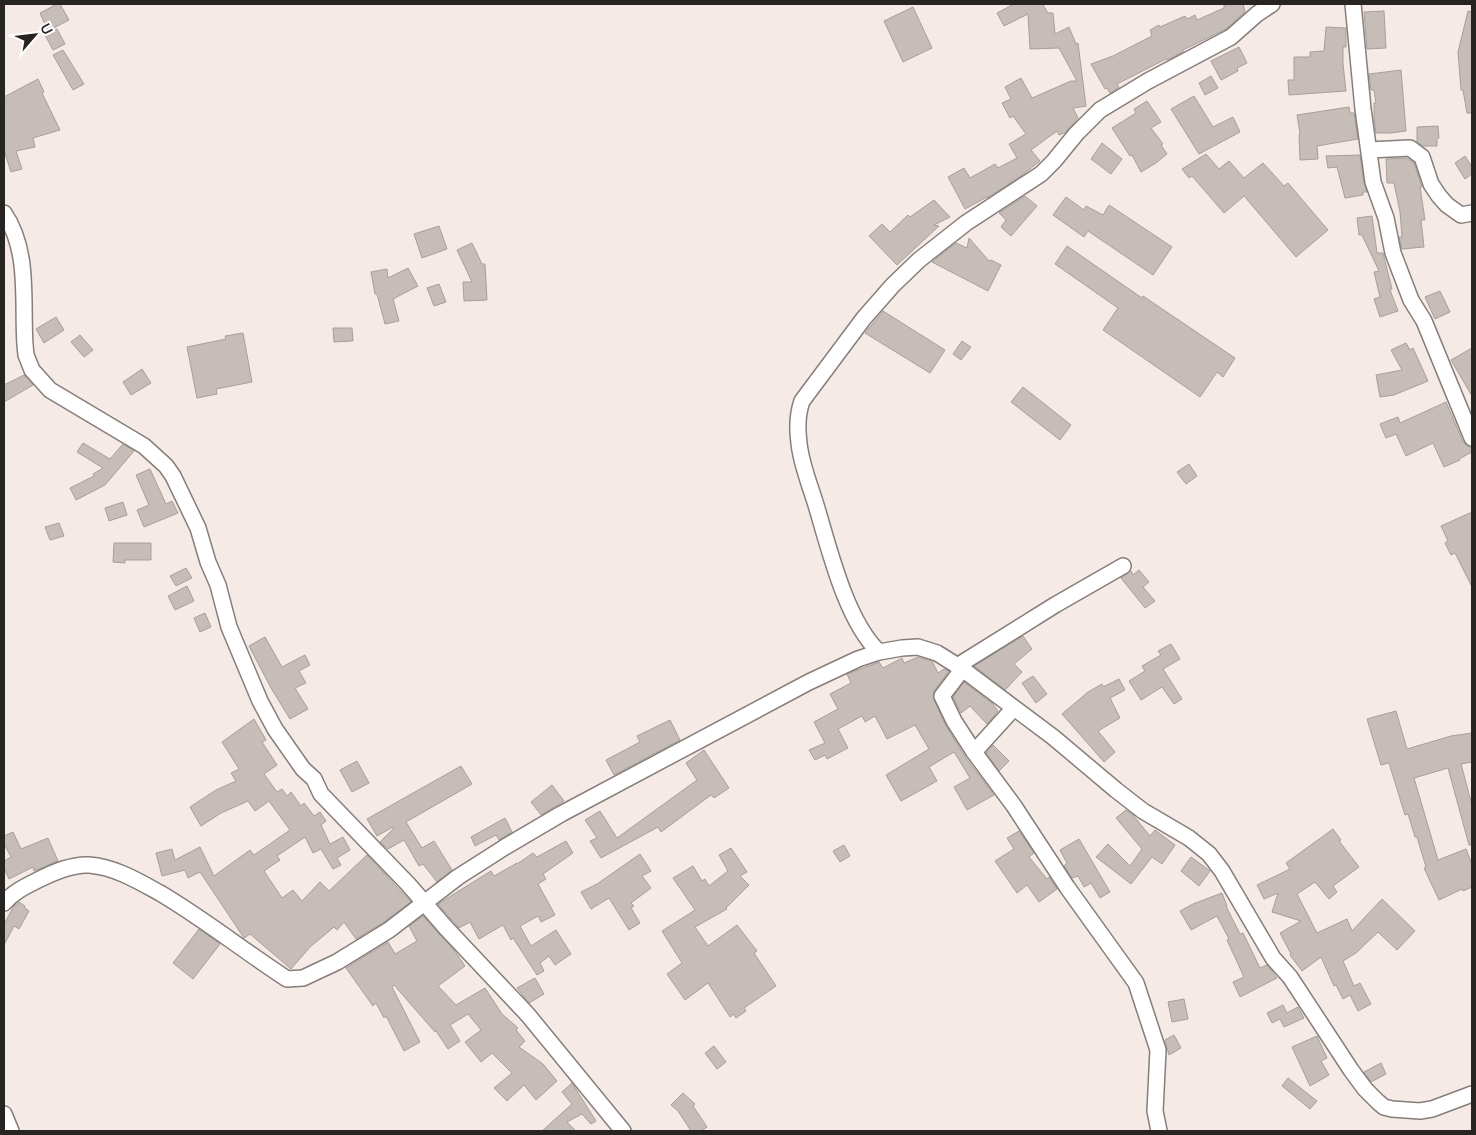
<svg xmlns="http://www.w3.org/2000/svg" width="1476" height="1135" font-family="'Nunito Sans',sans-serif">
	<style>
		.building { fill: #c6bcb8; stroke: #a89e9a }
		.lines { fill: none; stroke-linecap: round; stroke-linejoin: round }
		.street-casing { stroke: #877d79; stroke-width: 18 }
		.street { stroke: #fff; stroke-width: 15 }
	</style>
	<rect width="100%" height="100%" fill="#f5eae6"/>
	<!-- building -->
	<g class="building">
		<path d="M57 4H60L69 20 48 31 40 13Z"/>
		<path d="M1014 4H1046L1043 5 1048 13H1053L1055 34 1069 27 1076 44 1078 43 1086 106 1073 108 1078 118 1066 132 1059 135 1057 131 1031 150 1040 161 1021 176 987 198V197L965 209 948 177 964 168 970 178 995 164 998 168 1017 158 1009 144 1026 134 1013 116 1010 118 1002 103 1011 99 1005 87 1021 78 1032 98 1071 81H1077L1059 48 1030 49 1028 14 1004 26 997 13Z"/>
		<path d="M1231 4H1243L1245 12 1226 29 1183 50V52L1167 60 1166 59 1117 84 1119 87 1110 93 1107 88 1105 89 1091 64 1113 56 1152 36 1150 30 1159 25 1160 27 1185 16 1187 19 1195 15 1197 20 1224 8V5Z"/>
		<path d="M913 7 932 48 903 62 884 21Z"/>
		<path d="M1384 11 1386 48 1367 49 1364 12Z"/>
		<path d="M1468 11 1472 12V113H1467L1463 90H1461L1458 52Z"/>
		<path d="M1326 27 1346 28V47H1343V64L1346 91 1289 95 1288 80H1294V57H1310V52L1324 51Z"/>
		<path d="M57 29 65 44 53 50 45 35Z"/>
		<path d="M1239 47 1247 63 1237 68 1238 71 1221 80 1211 61Z"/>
		<path d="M63 50 84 84 73 90 53 55Z"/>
		<path d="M1401 70 1406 131 1391 133H1376L1374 118V103H1376L1374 90H1371L1369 74Z"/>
		<path d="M1211 76 1218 88 1205 95 1199 83Z"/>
		<path d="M38 79 44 92 42 93 60 130 33 138 35 147 16 151 22 169 11 172 4 150V97Z"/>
		<path d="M1194 96 1213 127 1233 117 1240 132 1199 154 1171 109Z"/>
		<path d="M1147 101 1161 122 1151 128 1163 144 1161 145 1167 154 1156 163 1141 172 1132 155 1130 156 1112 128 1136 113 1134 109Z"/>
		<path d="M1349 107 1350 113H1354L1358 139 1317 146 1318 159 1300 160 1299 134 1300 133 1297 115Z"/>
		<path d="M1438 126 1439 138 1437 139V146H1423L1417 142V127Z"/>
		<path d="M1102 143 1122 159 1111 174 1091 159Z"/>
		<path d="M1206 154 1219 169 1229 161 1244 178 1263 163 1284 186 1288 183 1328 230 1296 257 1244 196 1224 213 1192 176 1189 178 1182 169Z"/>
		<path d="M1360 155 1364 183 1367 192H1363V195L1345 198 1337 167 1328 168 1326 156Z"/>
		<path d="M1465 156 1472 167V174L1465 179 1455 163Z"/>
		<path d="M1407 158 1414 163 1422 187H1420L1425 220H1421L1424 247 1402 249 1399 237H1402L1400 212 1394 183H1387L1386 159Z"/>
		<path d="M1025 196 1037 206 1011 236 1001 227 1006 220 999 213Z"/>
		<path d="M1066 197 1084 210 1086 206 1103 215 1109 205 1172 247 1153 275 1088 231 1084 237 1053 215Z"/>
		<path d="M934 200 950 217 934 225 939 226 897 265 869 236 882 224 890 232 908 215 910 217Z"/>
		<path d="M1372 216 1377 253H1383L1392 289 1390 290 1398 311 1380 317 1374 299 1380 297 1374 272 1379 271 1362 235H1359L1357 218Z"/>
		<path d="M439 226 447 249 422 258 414 234Z"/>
		<path d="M969 238 989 261 991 260 1001 265 988 291 932 262 956 243 967 248Z"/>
		<path d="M472 243 482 264H485L487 300 464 301 463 282H472L457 250Z"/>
		<path d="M1067 246 1142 298 1143 296 1235 358 1223 377 1217 372 1200 397 1103 330 1118 308 1055 264Z"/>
		<path d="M408 268 418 286 393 299 399 321 385 324 377 294H375L371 272 387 269 388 278Z"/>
		<path d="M439 284 446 302 434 306 427 288Z"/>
		<path d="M1440 291 1450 312 1435 319 1425 297Z"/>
		<path d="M883 311 945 350 930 373 865 333Z"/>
		<path d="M56 317 64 330 44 343 36 329Z"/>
		<path d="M333 328H352L353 341 334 342Z"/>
		<path d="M243 333 252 382 216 389 217 394 197 398 187 347 226 339 225 336Z"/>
		<path d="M80 335 93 350 84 357 71 342Z"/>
		<path d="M962 341 971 347 961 360 953 354Z"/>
		<path d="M1406 343 1410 350 1413 348 1428 381 1394 395 1380 397 1376 375 1402 370 1391 350Z"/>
		<path d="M1472 348V396L1451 360Z"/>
		<path d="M142 369 151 383 131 395 123 382Z"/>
		<path d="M24 375 33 385 4 402V385Z"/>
		<path d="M1023 387 1071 425 1060 440 1011 402Z"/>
		<path d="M1446 402 1463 442 1467 446 1472 448V452L1459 459 1460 460 1444 467 1433 443 1406 456 1396 434 1386 438 1380 424 1398 417 1400 423Z"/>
		<path d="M83 443 110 459 123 444 134 451 105 485 76 500 70 488 94 476 93 474 103 468 77 452Z"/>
		<path d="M1189 464 1197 476 1186 484 1177 472Z"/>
		<path d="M150 469 166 504 172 501 178 513 144 527 137 510 149 505 136 475Z"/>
		<path d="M123 502 127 515 109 521 105 508Z"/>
		<path d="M1472 512V587L1455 553 1451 555 1445 543 1448 541 1441 526Z"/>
		<path d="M59 523 64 536 50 540 45 527Z"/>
		<path d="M114 543H151V560H125V563L113 562Z"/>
		<path d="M186 568 192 578 176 586 170 576Z"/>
		<path d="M1139 570 1149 582 1143 587 1155 601 1145 608 1121 578 1131 571 1133 575Z"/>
		<path d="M187 586 194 601 175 610 168 596Z"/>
		<path d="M205 613 211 627 200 632 194 618Z"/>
		<path d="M1023 636 1032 649 1014 664 1022 672 1005 690 974 666Z"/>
		<path d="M265 637 282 667 305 655 310 665 299 671 306 683 295 688 308 709 290 719 271 688 249 646Z"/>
		<path d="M1171 644 1180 659 1163 669 1182 699 1174 704 1162 687 1141 700 1129 681 1145 671 1142 666 1161 655 1158 651Z"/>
		<path d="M918 657 932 661 938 673 944 669 949 671 934 691V700L946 726 966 758 994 795 967 810 954 787 970 778 954 752 929 767 937 781 901 801 886 775 929 749 915 725 887 739 875 716 865 722 862 716 838 729 848 748 827 759 825 755 815 760 809 750 825 743 814 722 838 709 830 694 851 683 847 674 879 662 883 668 902 658 904 663Z"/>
		<path d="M1033 676 1047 694 1036 703 1022 683Z"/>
		<path d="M1119 679 1125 690 1110 698 1120 718 1098 731 1115 752 1104 762 1062 714 1088 692 1102 684 1103 687Z"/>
		<path d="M964 682 992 703 998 711 987 724 970 706 961 713 953 697Z"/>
		<path d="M1396 711 1407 749 1451 736 1472 733V762L1461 764 1472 805V845H1469L1448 768 1414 778 1438 860 1466 849 1472 864V887L1463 891 1462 889 1439 900 1424 868 1426 867 1417 837H1415L1408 814 1405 815 1389 763 1381 765 1367 719Z"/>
		<path d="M254 719 266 740 262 742 277 765 264 774 277 792 282 789 287 796 291 792 301 806 304 803 314 816 320 812 326 821 321 825 330 844 343 837 350 850 337 858 341 865 333 869 321 849 313 853 305 837 277 856 280 860 264 871 282 898 293 890 302 901 320 882 329 891 367 855 411 902 384 922 356 939 344 922 337 930 334 927 310 947 291 969 250 934 244 938 200 872 188 878 185 870 162 876 156 853 172 849 175 860 200 847 214 876 250 850 254 855 290 830 269 801 255 811 248 801 221 813 201 826 190 807 216 790 236 781 231 773 239 769 222 742Z"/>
		<path d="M670 720 680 740 614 775 606 760 640 742 637 736Z"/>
		<path d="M993 745 1009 761 999 771 986 753Z"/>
		<path d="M704 750 729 788 714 798 711 795 661 832 658 827 601 858 590 841 597 838 585 820 600 811 617 838 697 780 686 763Z"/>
		<path d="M357 761 369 783 352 792 340 770Z"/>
		<path d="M461 766 472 784 406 822 422 848 434 841 452 870 437 882 423 864 419 866 404 840 388 849 380 842 394 828 393 827 377 836 367 819Z"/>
		<path d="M552 785 564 801 541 815 531 802Z"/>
		<path d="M1126 810 1133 815 1150 836 1155 830 1175 845 1162 864 1152 857 1131 884 1096 857 1108 844 1130 866 1142 849 1116 818Z"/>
		<path d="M505 818 512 832 499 840 496 835 475 846 471 837Z"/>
		<path d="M1333 829 1341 840 1339 841 1359 867 1333 886 1337 892 1329 899 1315 882 1297 894 1317 933 1347 919 1352 931 1382 899 1415 931 1397 950 1378 932 1356 953 1343 961 1354 986 1360 983 1371 1004 1358 1011 1350 995 1343 999 1336 985 1334 986 1321 957 1302 971 1290 955 1291 954 1280 933 1301 921 1272 912 1278 893 1264 899 1257 885 1290 869 1286 863Z"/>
		<path d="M1019 831 1034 853 1029 857 1047 879 1049 877 1057 889 1039 902 1027 885 1017 893 995 861 1014 849 1007 838Z"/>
		<path d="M13 832 21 849 48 838 58 861 34 871 33 867 9 879 4 868V861L11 857 4 844V836Z"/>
		<path d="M1079 839 1110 892 1100 898 1091 883 1084 887 1078 876 1072 878 1064 866 1067 863 1060 850Z"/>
		<path d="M566 841 573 853 543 874 546 879 538 884 555 915 541 922 538 916 520 926 531 946 556 930 571 954 555 965 549 956 540 963 544 971 537 975 513 938 511 940 503 925 479 939 470 922 459 928 438 904 491 871 494 876 517 863V864L533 853 537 857Z"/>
		<path d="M844 845 850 856 840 862 833 851Z"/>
		<path d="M731 848 747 872 740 876 749 885 726 908 727 909 695 927 708 946 737 925 757 951 754 953 776 986 744 1008 746 1011 736 1018 734 1014 730 1017 708 983 685 1000 667 974 682 963 662 931 695 910 673 878 693 866 702 881 705 879 709 886 728 871 719 855Z"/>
		<path d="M640 854 651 871 642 876 651 888 631 903 634 906 631 908 640 923 629 930 609 898 591 909 581 892 597 884Z"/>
		<path d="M1191 857 1210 871 1199 886 1181 871Z"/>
		<path d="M1222 893 1227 906H1226L1240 934 1243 933 1260 968 1267 965 1277 978 1240 997 1233 982 1244 977 1227 940 1229 939 1217 916 1191 930 1180 911 1193 904Z"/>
		<path d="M19 902 25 906 24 907 29 911 19 929 14 926 4 945V924L14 906Z"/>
		<path d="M423 916 454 950 465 966 438 986 456 1005 485 988 502 1014 518 1028 516 1030 525 1041 519 1047 543 1064 557 1081 536 1100 524 1085 507 1101 494 1088 512 1073 492 1053 481 1062 465 1042 481 1030 468 1014 450 1025 460 1041 448 1049 436 1031 435 1032 394 985 392 987 420 1042 404 1051 386 1016 384 1018 376 1003 373 1006 346 968 388 942 395 954 417 941 409 926Z"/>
		<path d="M199 929 220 944 193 979 173 963Z"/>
		<path d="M535 978 544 994 529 1003 517 988Z"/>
		<path d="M1184 999 1188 1019 1172 1022 1168 1002Z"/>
		<path d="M1283 1005 1287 1013 1298 1007 1304 1018 1284 1027 1280 1019 1272 1023 1267 1013Z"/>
		<path d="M1174 1035 1181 1048 1169 1055 1165 1040Z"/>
		<path d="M1317 1036 1327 1058 1321 1061 1329 1075 1310 1086 1292 1047Z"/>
		<path d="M714 1046 726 1062 717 1069 705 1053Z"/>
		<path d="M1381 1063 1386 1074 1371 1082 1364 1072Z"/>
		<path d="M1288 1078 1317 1101 1310 1109 1282 1086Z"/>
		<path d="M572 1083 596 1121 591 1124 582 1114 567 1122 576 1131H542L572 1104 562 1092Z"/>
		<path d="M683 1093 695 1104 693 1106 707 1127 701 1131H691L678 1111 671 1105Z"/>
	</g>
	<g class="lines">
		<!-- street casing -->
		<g class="street-casing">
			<g id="street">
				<path d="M1353 4 1363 109 1373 182 1386 218 1393 253 1411 300 1424 321 1472 438"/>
				<path d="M1369 150 1410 148 1422 157 1431 184 1439 196 1447 205 1461 215 1472 213"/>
				<path d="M4 213C30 251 22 301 25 345L26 355 32 370 50 390 144 446 166 466 173 476 198 528 208 562 218 585 229 627 260 701 275 729 303 769 314 779 321 794 408 884 446 928 528 1015 623 1131"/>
				<path d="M879 652C846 621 829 548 816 505 810 485 801 464 799 443 797 428 797 415 802 401L864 318 893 285 919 260 966 223 1041 174 1054 161 1076 134 1100 110 1148 81 1231 37 1257 14 1272 4"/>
				<path d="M1013 709 974 752 1014 806 1067 887 1136 983 1158 1050 1155 1111 1159 1131"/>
				<path d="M974 752 954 721 942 696 958 675 962 663 1055 605 1123 566"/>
				<path d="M4 903C13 892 26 886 38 880 54 872 72 864 89 865 115 867 138 881 160 893 204 919 244 951 287 979L303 978 337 962 389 930 458 877 505 847 561 814 809 682 858 659 879 652 902 648 918 647 937 653 961 668 1053 737 1116 790 1143 811 1189 838 1209 854 1222 871 1273 958 1290 977 1351 1070 1365 1089 1378 1102 1384 1107 1392 1109 1420 1111 1432 1109 1472 1094"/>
				<path d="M4 1114 11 1131"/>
			</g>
		</g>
		<!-- street -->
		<use href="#street" class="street"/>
	</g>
	<!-- border -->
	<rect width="1476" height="1135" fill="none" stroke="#282422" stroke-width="10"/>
	<!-- north arrow -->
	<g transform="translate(35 35) rotate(62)" stroke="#ffffff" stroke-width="4" paint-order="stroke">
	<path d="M0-4L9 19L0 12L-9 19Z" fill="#282422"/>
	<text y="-8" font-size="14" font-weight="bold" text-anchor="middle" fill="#282422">U</text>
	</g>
</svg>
